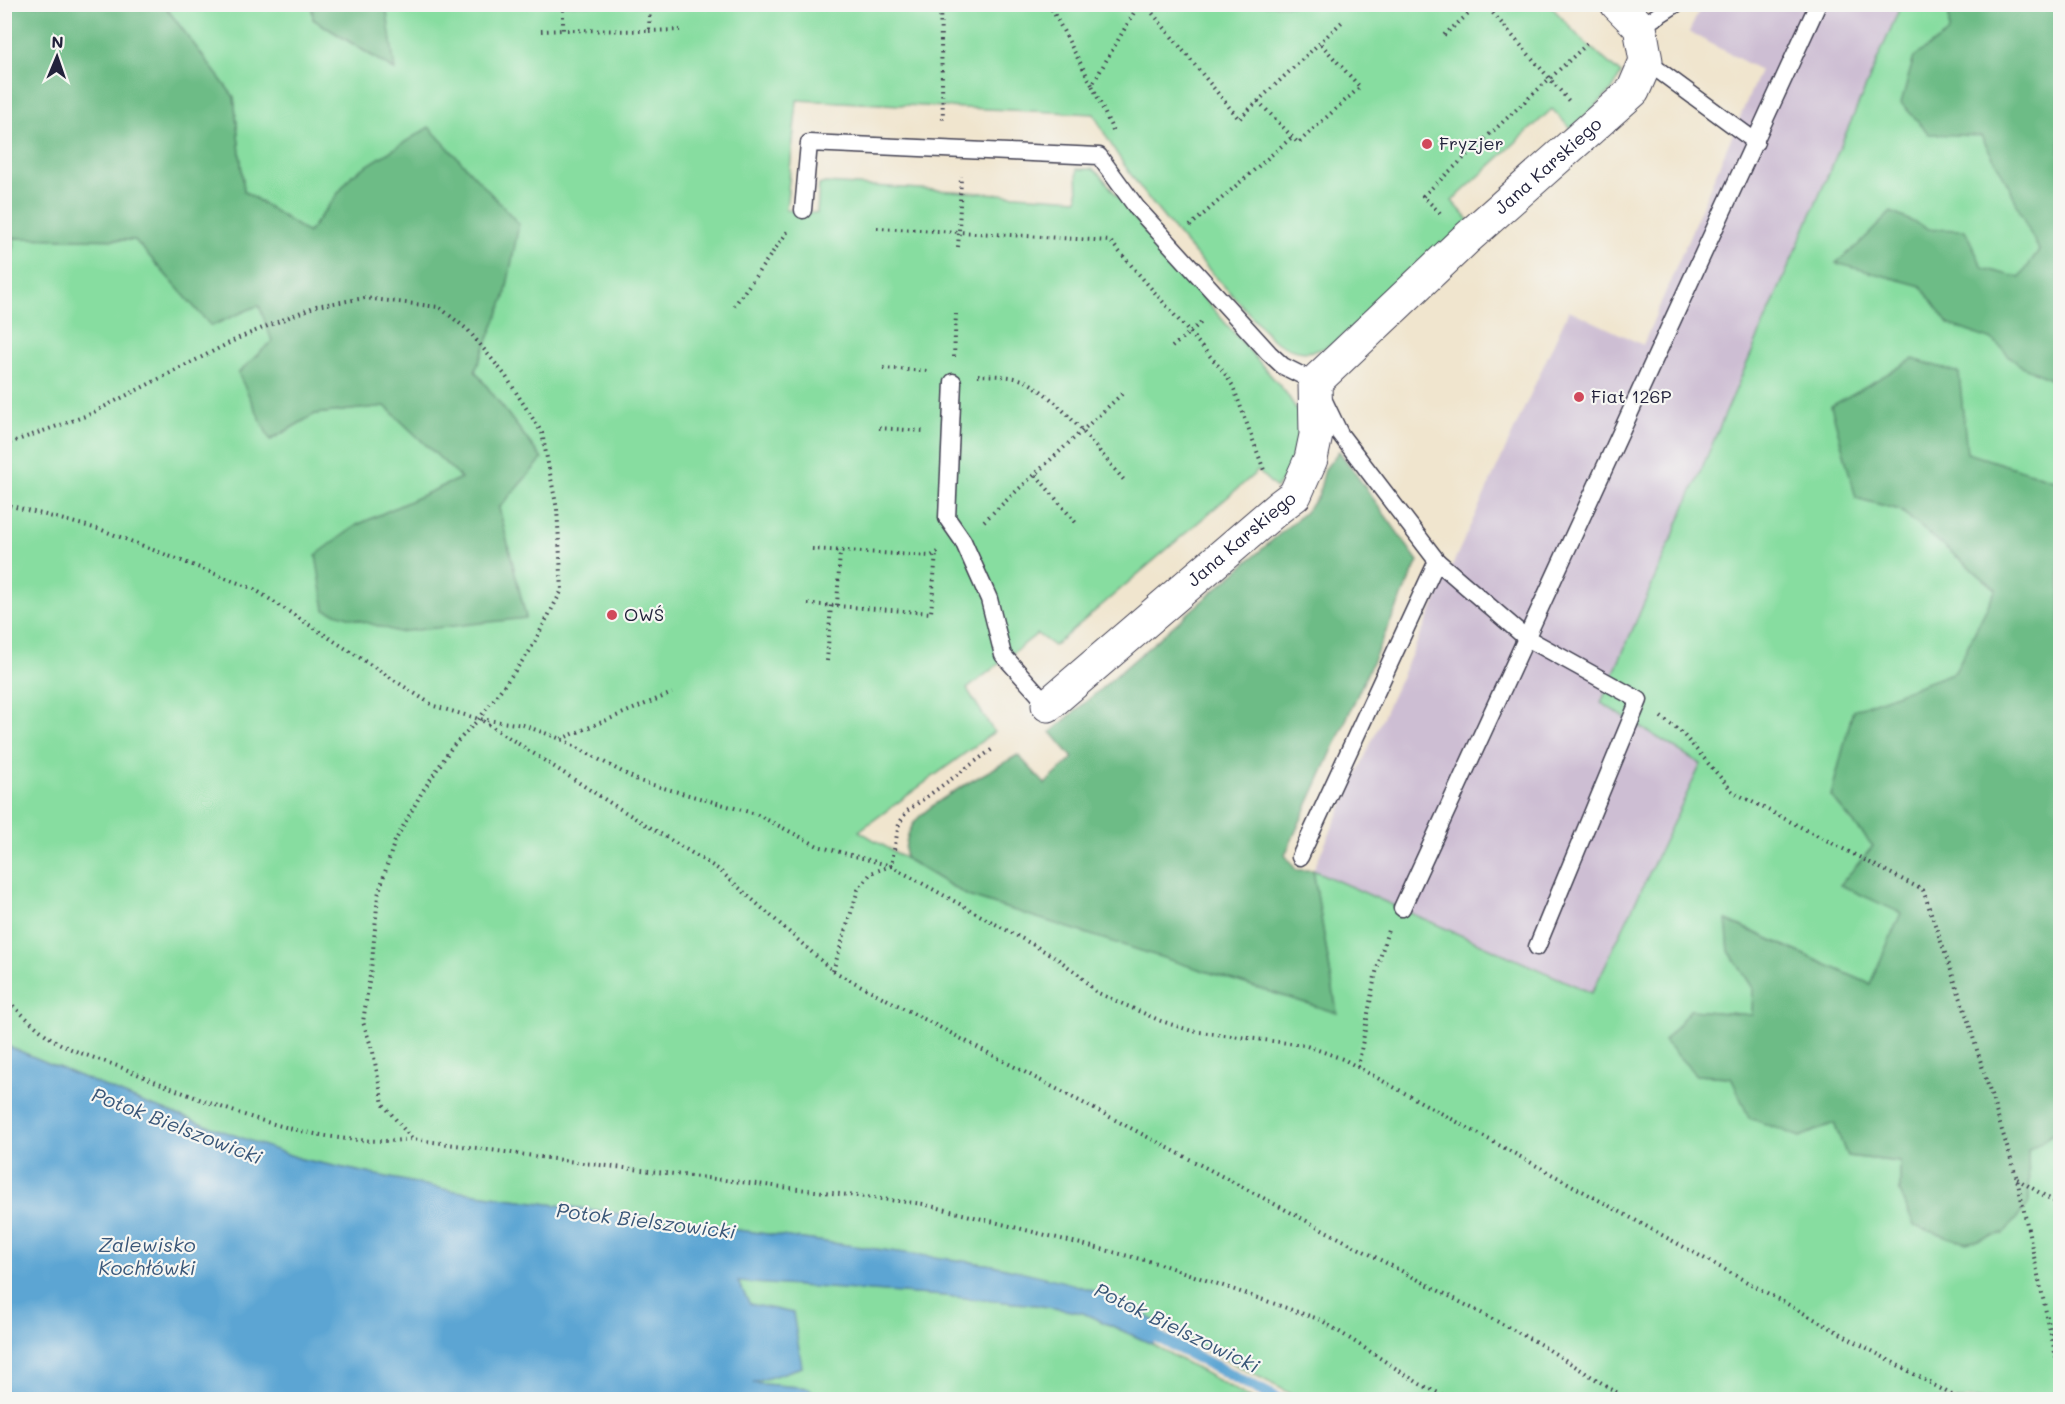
<svg xmlns="http://www.w3.org/2000/svg" width="2065" height="1404" font-family="Mali,sans-serif">
	<style>
		.industrial { fill: #cdbed3 }
		.green { fill: #87dda0; stroke: #54806e; stroke-width: 1.5 }
		.forest { fill: #6dbc86; stroke: #486f60; stroke-width: 1.5 }
		.water { fill: #5ca5d3; stroke: #3f6487; stroke-width: 1.5 }
		.lines { fill: none; stroke-linecap: round; stroke-linejoin: round }
		.stream { stroke: #5ca5d3; stroke-width: 12 }
		.service-casing { stroke: #413f51; stroke-width: 19 }
		.minor-casing { stroke: #413f51; stroke-width: 35 }
		.path { stroke: #413f51; stroke-width: 4; stroke-dasharray: 1.5 4.5; stroke-linecap: butt }
		.service { stroke: #fff; stroke-width: 16 }
		.minor { stroke: #fff; stroke-width: 33 }
		.poi-dot { fill: #d1495b; stroke: #f6f6f2; stroke-width: 2 }
		.labels { text-anchor: middle; stroke-width: 4.5; stroke-linejoin: round; paint-order: stroke }
		.poi-label { font-size: 18px; fill: #22223b; stroke: #f6f6f2; text-anchor: start }
		.street-label { font-size: 18px; fill: #22223b; stroke: #f6f6f2 }
		.water-label { font-size: 20px; font-style: italic; fill: #395678; stroke: #f6f6f2 }
	</style>
	<rect width="100%" height="100%" fill="#f6f6f2"/>
	<filter id="ink" filterUnits="userSpaceOnUse"><feTurbulence type="fractalNoise" baseFrequency=".0167" numOctaves="2"/><feDisplacementMap in="SourceGraphic" scale="12" xChannelSelector="R" yChannelSelector="G"/><feConvolveMatrix kernelMatrix="1 2 1 2 8 2 1 2 1" color-interpolation-filters="sRGB"/></filter>
	<filter id="wash" filterUnits="userSpaceOnUse"><feTurbulence type="fractalNoise" baseFrequency=".008" numOctaves="4" result="noise"/><feDisplacementMap in="SourceGraphic" scale="24" xChannelSelector="R" yChannelSelector="G"/><feGaussianBlur stdDeviation="1.35" result="paint"/><feColorMatrix in="noise" values="0 0 0 0 0 0 0 0 0 0 0 0 0 0 0 0 0 1.4 0 .05"/><feComposite in="paint" operator="in"/></filter>
	<g filter="url(#wash)">
		<rect width="100%" height="100%" fill="#f0e5ce"/>
		<!-- industrial -->
		<path class="industrial" d="M1702 5H1901L1601 702 1701 764 1592 993 1313 870 1569 310 1643 345 1760 70 1689 32Z"/>
		<!-- green -->
		<g class="green">
			<path d="M164 5H312L313 19 394 70 386 5H1550L1580 38 1621 74 1612 90 1571 129 1552 109 1452 201 1470 221 1334 344C1310 355 1295 355 1273 340 1211 270 1137 199 1094 114L797 100 786 210 817 213 819 185 825 183 1078 199 1077 169H1092L1100 174 1131 214 1286 393 1301 416 1299 432 1291 468 1276 488 1258 471 1054 646 1037 634 967 689 994 732 859 831 968 896 1337 1013 1313 870 1592 993 1701 764 1601 703 1901 5H2060V482L1967 453 1856 498 1900 510 1996 589 1955 672 1853 711 1831 796 1873 846 1902 913 1870 984 1727 920 1729 951 1753 988 1752 1015 1690 1010 1696 1075 1731 1077 1800 1137 1834 1123 1847 1156 1900 1162V1192L2029 1203 2028 1150 2057 1131H2060V1399H1301L1162 1326C1110 1288 1053 1279 992 1265L448 1190 301 1159 144 1103 5 1045 4 313 13 238 135 240 211 325 259 305 273 340 271 440 315 414 385 406 461 478 357 525 526 617 499 508 542 459 475 371 505 297 352 175 308 233 244 191 234 97Z"/>
			<path d="M737 1281 946 1296 1036 1305 1083 1313 1152 1344 1252 1399H819L808 1388 751 1383 802 1367 750 1304Z"/>
		</g>
		<!-- forest -->
		<g class="forest">
			<path d="M4 5H164L234 97 244 191 308 233 352 175 429 127 519 224 505 297 475 371 542 459 499 508 526 618 398 632 325 610 316 555 357 525 461 478 385 406 315 414 270 440 238 373 272 341 259 305 211 326 135 240 14 238 5 313Z"/>
			<path d="M312 5H386L395 70 313 19Z"/>
			<path d="M1949 5H2060V384L2018 364 1994 341 1948 324 1921 286 1836 263 1859 244 1891 212 1929 229 1965 230 1983 268 2020 278 2039 250 2025 223 2010 188 1981 136 1929 134 1901 103 1914 57 1949 32Z"/>
			<path d="M1913 359 1959 373 1967 453 2060 482V1131H2057L2028 1150 2029 1204 2003 1234 1966 1243 1914 1226 1900 1192V1162L1847 1156 1834 1123 1800 1137 1749 1118 1731 1077 1696 1075 1664 1041 1690 1010 1752 1015 1753 988 1729 951 1726 920 1870 984 1901 913 1840 885 1873 846 1831 796 1853 710 1955 672 1996 589 1900 510 1856 498 1831 406Z"/>
			<path d="M1339 451 1418 561 1285 855 1296 870H1313L1337 1013 968 896 905 858C905 846 906 837 912 826 924 804 994 769 1018 755L1045 784 1073 758 1051 732 1305 512 1318 497 1325 469Z"/>
		</g>
		<!-- water -->
		<path class="water" d="M5 1045 144 1103 301 1159 448 1190 992 1265C1053 1279 1110 1288 1162 1326L1152 1344 1083 1313 1036 1305 946 1296 738 1282 750 1304 793 1313 802 1367 753 1383 809 1388 819 1399H5Z"/>
		<g class="lines">
			<!-- stream -->
			<path class="stream" d="M1142 1329 1280 1400"/>
		</g>
	</g>
	<g filter="url(#ink)">
		<g class="lines">
			<!-- service casing -->
			<g class="service-casing">
				<g id="service">
					<path d="M1640 27 1676 4"/>
					<path d="M1646 61 1756 142"/>
					<path d="M803 210 809 143 1099 156 1137 208 1269 353 1283 366 1315 382 1340 434 1437 561 1525 637 1639 700 1537 947"/>
					<path d="M953 382 947 518 963 541 989 599 1003 655 1048 705"/>
					<path d="M1300 857 1437 561"/>
					<path d="M1402 908 1818 4"/>
				</g>
			</g>
			<!-- minor casing -->
			<g class="minor-casing">
				<g id="minor">
					<path id="s1" d="M1048 705 1279 507 1295 495 1311 459 1316 435 1315 382 1465 240 1633 91 1646 61 1640 27 1617 4"/>
				</g>
			</g>
			<!-- path -->
			<g class="path">
				<path d="M563 4V30L649 31 650 4"/>
				<path d="M940 4 943 120"/>
				<path d="M1049 4 1092 85"/>
				<path d="M1145 4 1239 119 1344 20"/>
				<path d="M1485 4 1569 101"/>
				<path d="M541 31 563 30"/>
				<path d="M649 31 680 30"/>
				<path d="M1444 35 1480 4"/>
				<path d="M1258 101 1298 143 1360 87 1320 43"/>
				<path d="M1113 131 1092 85 1139 4"/>
				<path d="M1440 213 1423 196 1587 44"/>
				<path d="M1190 226 1292 137"/>
				<path d="M877 228 959 232 961 176"/>
				<path d="M958 247 959 232 1110 241 1223 371 1233 386 1265 473"/>
				<path d="M734 306 788 231"/>
				<path d="M1172 347 1203 321"/>
				<path d="M954 357 956 314"/>
				<path d="M883 368 927 371"/>
				<path d="M978 375C993 376 1011 375 1025 381 1060 398 1098 451 1124 480"/>
				<path d="M879 428 923 431"/>
				<path d="M4 445 88 415 241 337 316 306 365 298 439 307 468 330 505 375 542 433 557 509 562 590 529 652 479 719 452 747 422 792 394 843 378 895 372 962 363 1022 373 1052 383 1104 412 1139 583 1163 923 1204 1160 1264 1321 1320 1420 1384 1453 1400"/>
				<path d="M1036 475 1076 523"/>
				<path d="M4 504 102 530 254 589 434 706 479 719 523 725 561 739 639 781 756 814 818 846 891 866 1055 957 1078 974 1096 992 1161 1021 1192 1031 1304 1045 1343 1059 1961 1400"/>
				<path d="M984 521 1122 394"/>
				<path d="M812 549 931 556 938 552"/>
				<path d="M808 604 837 606 840 551"/>
				<path d="M837 606 931 613 936 553"/>
				<path d="M827 661 831 605"/>
				<path d="M1661 717 1682 733 1733 792 1923 890 1964 1008 2017 1179 2060 1376"/>
				<path d="M483 721 612 804 718 869 833 971 1538 1343 1629 1400"/>
				<path d="M561 739 672 693"/>
				<path d="M833 971 858 890 871 873 891 866 899 824 907 811 994 748"/>
				<path d="M4 998C21 1012 38 1031 57 1042 78 1054 103 1060 125 1069 210 1104 319 1151 412 1139"/>
				<path d="M1358 1067 1375 976 1388 930"/>
				<path d="M2017 1179 2060 1205"/>
			</g>
			<!-- service -->
			<use href="#service" class="service"/>
			<!-- minor -->
			<use href="#minor" class="minor"/>
		</g>
	</g>
	<!-- markers -->
	<g class="poi-dot">
		<circle cx="1427" cy="144" r="6"/>
		<circle cx="1579" cy="397" r="6"/>
		<circle cx="612" cy="615" r="6"/>
	</g>
	<g class="labels">
		<!-- poi labels -->
		<g class="poi-label">
			<text x="1439" y="150">Fryzjer</text>
			<text x="1591" y="403">Fiat 126P</text>
			<text x="624" y="621">OWŚ</text>
		</g>
		<!-- street labels -->
		<g class="street-label">
			<text dy="6" stroke="none"><textPath href="#s1" startOffset="759">Jana Karskiego</textPath></text>
			<text dy="6" stroke="none"><textPath href="#s1" startOffset="255">Jana Karskiego</textPath></text>
		</g>
		<!-- water labels -->
		<g class="water-label">
			<text transform="translate(177 1126) rotate(21)" y="7">Potok Bielszowicki</text>
			<text transform="translate(646 1221) rotate(7)" y="7">Potok Bielszowicki</text>
			<text x="147" y="1252">Zalewisko<tspan x="147" dy="23">Kochłówki</tspan></text>
			<text transform="translate(1177 1328) rotate(26)" y="7">Potok Bielszowicki</text>
		</g>
	</g>
	<!-- margin -->
	<rect width="2065" height="1404" fill="none" stroke="#f6f6f2" stroke-width="24"/>
	<!-- north arrow -->
	<g transform="translate(57 57) rotate(2)" stroke="#f6f6f2" stroke-width="4.5" paint-order="stroke">
	<path d="M0-4.5L10 22L0 15L-10 22Z" fill="#22223b"/>
	<text y="-9" font-size="16" font-weight="bold" text-anchor="middle" fill="#22223b">N</text>
	</g>
</svg>
